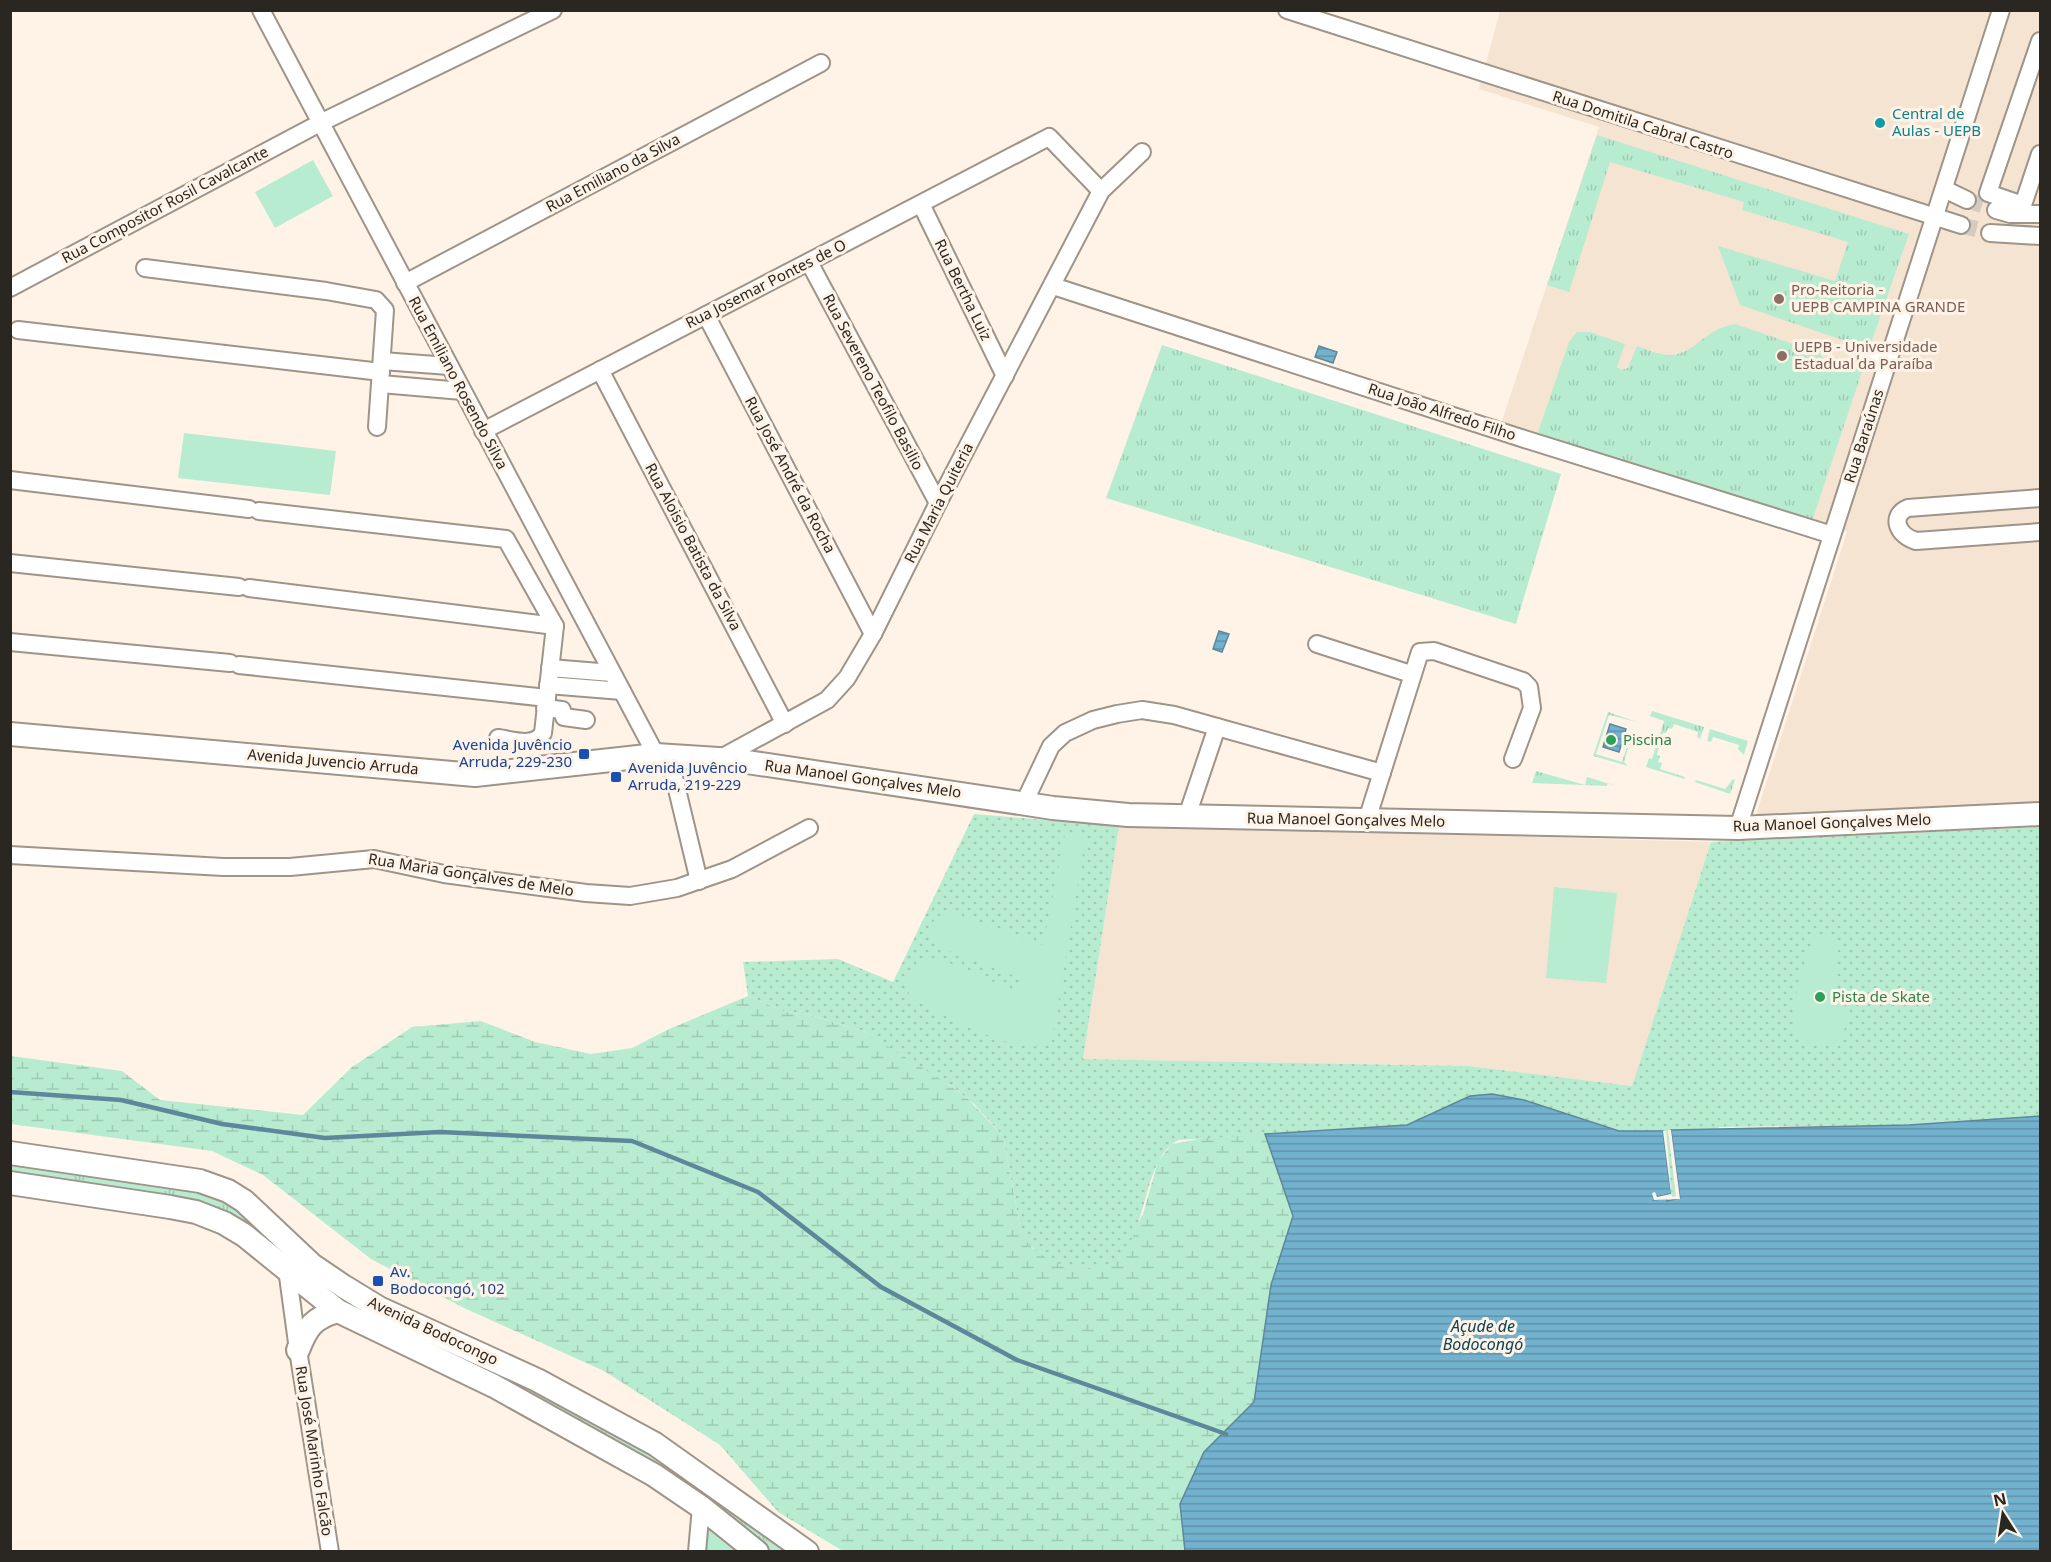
<svg xmlns="http://www.w3.org/2000/svg" width="2051" height="1562" font-family="'Noto Sans',sans-serif">
	<style>
		.education { fill: #f5e4d2 }
		.grass { fill: url(#grass-tufts) }
		.wetland { fill: url(#wetland-marsh) }
		.park { fill: url(#park-dots) }
		.garden { fill: #b8ecd1 }
		.water { fill: url(#water-rules); stroke: #5d889b; stroke-width: 1.5 }
		.pier { fill: #fef3e6 }
		.lines { fill: none; stroke-linecap: round; stroke-linejoin: round }
		.stream { stroke: #5d889b; stroke-width: 4.5 }
		.street-tunnel { stroke: #d4cabf; stroke-width: 16; stroke-dasharray: 16 8; stroke-linecap: butt }
		.street-casing { stroke: #9e9488; stroke-width: 20 }
		.secondary-casing { stroke: #9e9488; stroke-width: 26 }
		.street { stroke: #fff; stroke-width: 16 }
		.secondary { stroke: #fff; stroke-width: 22 }
		.culture-dot { fill: #0f9aa8; stroke: #fef3e6; stroke-width: 2 }
		.education-dot { fill: #8d6e63; stroke: #fef3e6; stroke-width: 2 }
		.leisure-dot { fill: #2e9e5b; stroke: #fef3e6; stroke-width: 2 }
		.transit-dot { fill: #1a4fb4; stroke: #fef3e6; stroke-width: 2 }
		.labels { text-anchor: middle; stroke-width: 6; stroke-linejoin: round; paint-order: stroke }
		.culture-label { font-size: 15px; fill: #0d838f; stroke: #fef3e6; text-anchor: start }
		.street-label { font-size: 15px; fill: #2a2621; stroke: #fef3e6 }
		.education-label { font-size: 15px; fill: #785e54; stroke: #fef3e6; text-anchor: start }
		.leisure-label { font-size: 15px; fill: #27864d; stroke: #fef3e6; text-anchor: start }
		.transit-label { font-size: 15px; fill: #164399; stroke: #fef3e6; text-anchor: start }
		.water-label { font-size: 16px; font-style: italic; fill: #0c4257; stroke: #fef3e6 }
	</style>
	<defs>
		<pattern id="grass-tufts" width="24" height="20" patternUnits="userSpaceOnUse" patternTransform="scale(1.5)"><rect width="24" height="20" fill="#b8ecd1"/><path d="M3 7l-1-3M5 7V3M7 7l1-3M15 17l-1-3M17 17v-4M19 17l1-3" fill="none" stroke="#9ecab3"/></pattern>
		<pattern id="wetland-marsh" width="20" height="14" patternUnits="userSpaceOnUse" patternTransform="scale(1.5)"><rect width="20" height="14" fill="#b8ecd1"/><path d="M1 5h8M5 5V1M11 12h8M15 12V8" fill="none" stroke="#9ecab3"/></pattern>
		<pattern id="park-dots" width="8" height="8" patternUnits="userSpaceOnUse" patternTransform="scale(1.5)"><rect width="8" height="8" fill="#b8ecd1"/><path d="M2 2h.1M6 6h.1" fill="none" stroke="#9ecab3" stroke-width="1.8" stroke-linecap="round"/></pattern>
		<pattern id="water-rules" width="6" height="5" patternUnits="userSpaceOnUse" patternTransform="scale(1.5)"><rect width="6" height="5" fill="#73b2cf"/><path d="M0 2.5h6" fill="none" stroke="#5f91a8"/></pattern>
	</defs>
	<rect width="100%" height="100%" fill="#fef3e6"/>
	<!-- education -->
	<g class="education">
		<path d="M1500 11H2040V804L1756 815 1847 532 1500 427 1599 127 1479 89Z"/>
		<path d="M1119 826 1362 832 1711 842 1632 1086 1468 1066 1083 1059Z"/>
	</g>
	<!-- grass -->
	<g class="grass">
		<path d="M1597 135 1909 234 1869 349 1740 305 1718 246 1835 281 1848 242 1742 210 1744 202 1610 162 1569 292 1547 285Z"/>
		<path d="M1735 324 1820 353 1829 370 1836 357 1864 366 1812 521 1536 438 1569 342 1577 332H1590L1625 344 1617 367 1622 370 1628 368 1637 346C1648 350 1665 358 1678 354 1700 347 1706 329 1735 324Z"/>
		<path d="M1162 345 1561 474 1516 624 1106 498Z"/>
		<path d="M1652 711 1704 727 1700 739 1697 737 1698 732 1674 724 1672 729 1668 728 1666 733H1663L1657 755 1660 756 1658 762 1662 763 1660 769 1685 777 1684 779 1646 767 1649 758 1652 759 1664 721 1650 716Z"/>
		<path d="M1608 712 1637 722 1609 715 1596 754 1622 762 1628 743 1635 745H1629L1624 762 1628 766 1593 756Z"/>
		<path d="M1710 729 1748 741 1744 755 1738 749 1739 745 1713 737 1711 742 1707 741Z"/>
		<path d="M1536 771 1585 785 1587 777 1620 787 1608 783 1607 786 1532 783Z"/>
		<path d="M1733 779 1735 780 1730 794 1695 782 1696 780 1725 789Z"/>
		<path d="M11 1159 219 1194 280 1242 657 1451 800 1551H767L340 1307 237 1222 11 1176Z"/>
		<path d="M705 1519 748 1552H702Z"/>
	</g>
	<!-- wetland -->
	<path class="wetland" d="M748 996 786 1012 810 1015 863 1031 935 1074 968 1099 1003 1136 1020 1226 1032 1248 1067 1266 1086 1268 1106 1265 1119 1258 1143 1214 1158 1161 1172 1144 1204 1138 1265 1134 1293 1216 1271 1285 1254 1402 1204 1452 1180 1504 1185 1551H843L778 1512 720 1445 604 1371 464 1308 371 1259 263 1175 212 1151 11 1124V1056L122 1071 160 1100 303 1115 352 1067 412 1027 481 1021 535 1042 591 1054 632 1048 667 1030Z"/>
	<!-- park -->
	<path class="park" d="M974 814 1119 826 1083 1059 1468 1066 1632 1086 1711 842 2040 827V1116L1909 1125 1719 1127 1680 1199 1667 1201 1619 1131 1524 1100 1470 1096 1407 1125 1179 1140C1143 1157 1149 1227 1120 1257 1098 1279 1050 1267 1031 1246 1025 1241 1023 1234 1020 1226L1003 1136 974 1104 953 1087 863 1031 810 1015 786 1012 748 996 743 962 838 959 893 982Z"/>
	<!-- garden -->
	<g class="garden">
		<path d="M313 160 333 196 275 228 255 192Z"/>
		<path d="M184 433 336 451 330 495 178 478Z"/>
		<path d="M1075 833 1086 835 1052 1040C1026 1064 940 1012 911 998 906 989 905 981 910 972 927 941 990 981 1011 991L1018 990 1020 981 1018 977 936 946 930 930C933 919 938 915 949 912L1043 945 1065 834Z"/>
		<path d="M1554 887 1617 893 1606 983 1546 978Z"/>
		<path d="M1819 934 1836 939C1841 953 1833 963 1835 976 1837 1005 1861 1012 1836 1042 1764 1057 1803 975 1813 939Z"/>
	</g>
	<!-- water -->
	<g class="water">
		<path d="M1319 346 1337 352 1333 363 1315 357Z"/>
		<path d="M1219 631 1229 634 1222 652 1213 649Z"/>
		<path d="M1610 724 1626 729 1619 752 1603 747Z"/>
		<path d="M1492 1094 1524 1100 1619 1131H1663L1671 1194 1656 1197 1654 1200 1667 1198V1201L1680 1198 1671 1130 1909 1125 2040 1116V1551H1185L1180 1504 1204 1452 1254 1402 1271 1285 1293 1216 1265 1134 1407 1125 1470 1096Z"/>
	</g>
	<!-- pier -->
	<path class="pier" d="M1668 1130H1671L1680 1199 1654 1200 1652 1193 1655 1192 1657 1197 1671 1194 1663 1131H1666L1672 1197 1676 1196Z"/>
	<g class="lines">
		<!-- stream -->
		<path class="stream" d="M10 1092 121 1100 222 1124 325 1138 440 1132 632 1141 758 1192 881 1287 1017 1360 1226 1434"/>
		<!-- street-tunnel -->
		<g class="street-tunnel">
			<path d="M1967 200 1996 210"/>
			<path d="M1961 225 1990 233"/>
		</g>
		<!-- street casing -->
		<g class="street-casing">
			<g id="street">
				<path d="M261 10 656 755"/>
				<path d="M1287 10 1961 225"/>
				<path d="M1944 189 1967 200"/>
				<path d="M921 204 1005 376"/>
				<path d="M2023 205 1988 193 2040 41"/>
				<path d="M1996 210 2010 214H2040"/>
				<path d="M2020 214 2040 154"/>
				<path d="M1990 233 2040 236"/>
				<path d="M809 262 938 503"/>
				<path d="M145 268 326 291 376 300 385 310 377 427"/>
				<path d="M405 283 821 63"/>
				<path d="M1053 286 1518 437 1832 535"/>
				<path d="M10 288 320 123 553 10"/>
				<path d="M706 315 873 634"/>
				<path d="M18 330 381 372"/>
				<path d="M1867 357 1888 364"/>
				<path d="M382 361 449 366"/>
				<path d="M600 370 785 724"/>
				<path d="M381 384 462 391"/>
				<path d="M483 431 1049 137 1101 191"/>
				<path d="M10 480 249 509"/>
				<path d="M2040 498 1908 508C1889 516 1898 536 1916 541L2040 532"/>
				<path d="M259 511 506 539 555 626 543 733C534 748 513 740 498 738"/>
				<path d="M10 563 239 587"/>
				<path d="M249 588 555 626"/>
				<path d="M10 642 230 663"/>
				<path d="M1317 644 1411 674"/>
				<path d="M239 665 547 698"/>
				<path d="M550 668 612 673"/>
				<path d="M548 685 622 691"/>
				<path d="M545 708 562 710 564 717 586 720"/>
				<path d="M669 756 699 881"/>
				<path d="M719 759 827 700 847 678 873 634 938 503 1101 191 1142 152"/>
				<path d="M1024 803 1051 746 1065 733 1093 720 1117 714 1142 710 1174 715 1382 773"/>
				<path d="M1187 816 1217 727"/>
				<path d="M1367 820 1420 652 1434 651 1523 681 1529 687 1532 708 1513 759"/>
				<path d="M1738 828 2001 10"/>
				<path d="M10 855 223 867H290L374 859 444 874 586 893 630 896 677 888 732 869 809 828"/>
				<path d="M287 1269 298 1350 330 1552"/>
				<path d="M697 1552 701 1507"/>
			</g>
		</g>
		<!-- secondary casing -->
		<g class="secondary-casing">
			<g id="secondary">
				<path d="M10 734 475 775 656 755 734 760 1053 808 1128 815 1738 828 2040 814"/>
				<path d="M10 1153 200 1181 228 1191 244 1201 312 1265 343 1286 379 1308 537 1380 655 1444 807 1552"/>
				<path d="M10 1183 170 1207 196 1212 224 1223 244 1235 338 1311 494 1386 654 1475 701 1507 757 1552"/>
				<path d="M298 1350C307 1327 313 1318 338 1311"/>
			</g>
		</g>
		<!-- street -->
		<use href="#street" class="street"/>
		<!-- secondary -->
		<use href="#secondary" class="secondary"/>
	</g>
	<!-- markers -->
	<circle class="culture-dot" cx="1880" cy="123" r="6"/>
	<g class="education-dot">
		<circle cx="1779" cy="299" r="6"/>
		<circle cx="1782" cy="356" r="6"/>
	</g>
	<g class="leisure-dot">
		<circle cx="1611" cy="740" r="6"/>
		<circle cx="1820" cy="997" r="6"/>
	</g>
	<g class="transit-dot">
		<rect x="578" y="748" width="12" height="12" rx="3"/>
		<rect x="610" y="771" width="12" height="12" rx="3"/>
		<rect x="372" y="1275" width="12" height="12" rx="3"/>
	</g>
	<g class="labels">
		<!-- culture labels -->
		<g class="culture-label">
			<text x="1892" y="119">Central de<tspan x="1892" dy="17">Aulas - UEPB</tspan></text>
		</g>
		<!-- street labels -->
		<g class="street-label">
			<text transform="translate(1643 125) rotate(18)" y="5">Rua Domitila Cabral Castro</text>
			<text transform="translate(613 173) rotate(-28)" y="5">Rua Emiliano da Silva</text>
			<text transform="translate(165 205) rotate(-28)" y="5">Rua Compositor Rosil Cavalcante</text>
			<text transform="translate(766 284) rotate(-27)" y="5">Rua Josemar Pontes de O</text>
			<text transform="translate(963 290) rotate(64)" y="5">Rua Bertha Luiz</text>
			<text transform="translate(873 382) rotate(62)" y="5">Rua Severeno Teofilo Basilio</text>
			<text transform="translate(458 383) rotate(62)" y="5">Rua Emiliano Rosendo Silva</text>
			<text transform="translate(1442 412) rotate(18)" y="5">Rua João Alfredo Filho</text>
			<text transform="translate(1864 436) rotate(-72)" y="5">Rua Baraúnas</text>
			<text transform="translate(790 475) rotate(62)" y="5">Rua José André da Rocha</text>
			<text transform="translate(939 503) rotate(-63)" y="5">Rua Maria Quiteria</text>
			<text transform="translate(693 547) rotate(62)" y="5">Rua Aloisio Batista da Silva</text>
			<text transform="translate(333 762) rotate(5)" y="5">Avenida Juvencio Arruda</text>
			<text transform="translate(863 779) rotate(8)" y="5">Rua Manoel Gonçalves Melo</text>
			<text transform="translate(1346 820) rotate(1)" y="5">Rua Manoel Gonçalves Melo</text>
			<text transform="translate(1832 823) rotate(-2)" y="5">Rua Manoel Gonçalves Melo</text>
			<text transform="translate(471 875) rotate(9)" y="5">Rua Maria Gonçalves de Melo</text>
			<text transform="translate(433 1331) rotate(25)" y="5">Avenida Bodocongo</text>
			<text transform="translate(314 1451) rotate(81)" y="5">Rua José Marinho Falcão</text>
		</g>
		<!-- education labels -->
		<g class="education-label">
			<text x="1791" y="295">Pro-Reitoria -<tspan x="1791" dy="17">UEPB CAMPINA GRANDE</tspan></text>
			<text x="1794" y="352">UEPB - Universidade<tspan x="1794" dy="17">Estadual da Paraíba</tspan></text>
		</g>
		<!-- leisure labels -->
		<g class="leisure-label">
			<text x="1623" y="745">Piscina</text>
			<text x="1832" y="1002">Pista de Skate</text>
		</g>
		<!-- transit labels -->
		<g class="transit-label">
			<text x="572" y="750" text-anchor="end">Avenida Juvêncio<tspan x="572" dy="17">Arruda, 229-230</tspan></text>
			<text x="628" y="773">Avenida Juvêncio<tspan x="628" dy="17">Arruda, 219-229</tspan></text>
			<text x="390" y="1277">Av.<tspan x="390" dy="17">Bodocongó, 102</tspan></text>
		</g>
		<!-- water labels -->
		<g class="water-label">
			<text x="1483" y="1332">Açude de<tspan x="1483" dy="18">Bodocongó</tspan></text>
		</g>
	</g>
	<!-- border -->
	<rect width="2051" height="1562" fill="none" stroke="#2a2621" stroke-width="24"/>
	<!-- north arrow -->
	<g transform="translate(2003 1514) rotate(348)" stroke="#fef3e6" stroke-width="4.5" paint-order="stroke">
	<path d="M0-4.5L10 22L0 15L-10 22Z" fill="#2a2621"/>
	<text y="-9" font-size="16" font-weight="bold" text-anchor="middle" fill="#2a2621">N</text>
	</g>
</svg>
